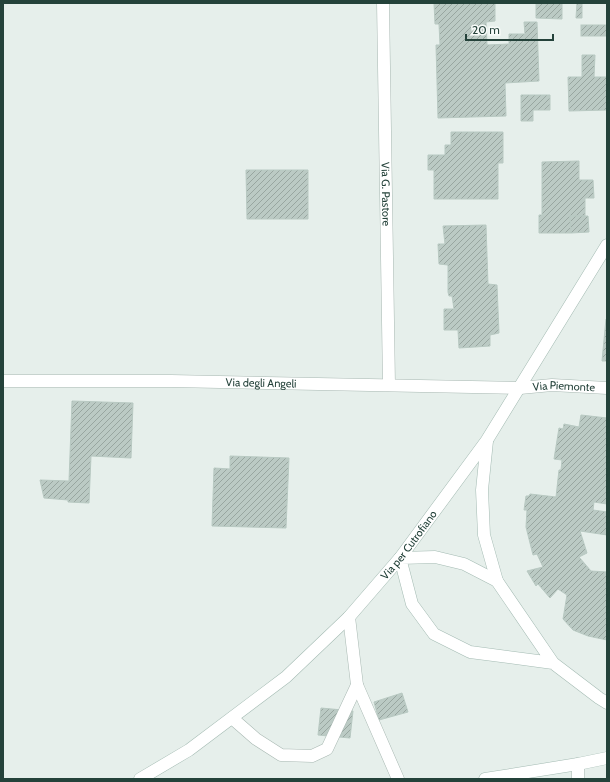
<svg xmlns="http://www.w3.org/2000/svg" width="610" height="782" font-family="Cabin,sans-serif">
	<style>
		.building { fill: url(#building-hatch); stroke: #b8c9c2 }
		.lines { fill: none; stroke-linecap: round; stroke-linejoin: round }
		.lane-casing { stroke: #a8b8b2; stroke-width: 13 }
		.street-casing { stroke: #a8b8b2; stroke-width: 13 }
		.secondary-casing { stroke: #a4bbb3; stroke-width: 13 }
		.lane { stroke: #fff; stroke-width: 12 }
		.street { stroke: #fff; stroke-width: 12 }
		.secondary { stroke: #fff; stroke-width: 12 }
		.labels { text-anchor: middle; stroke-width: 4; stroke-linejoin: round; paint-order: stroke }
		.street-label { font-size: 11px; fill: #24423a; stroke: #f7fbf9 }
	</style>
	<defs>
		<pattern id="building-hatch" width="6" height="6" patternUnits="userSpaceOnUse"><rect width="6" height="6" fill="#bbcac4"/><path d="M-1 1l2-2M0 6l6-6M5 7l2-2" fill="none" stroke="#98a6a0"/></pattern>
	</defs>
	<rect width="100%" height="100%" fill="#e6efeb"/>
	<!-- building -->
	<g class="building">
		<path d="M434 3H495V21L486 22 487 45 509 44V34H525L524 22H537L539 81 505 83 506 116 438 118 436 45H440L439 24H435Z"/>
		<path d="M536 3H562V19L536 18Z"/>
		<path d="M577 3H582V18H576Z"/>
		<rect x="581" y="25" width="26" height="11"/>
		<path d="M582 55H595L594 77H607V110L569 111 568 77H582Z"/>
		<path d="M521 95H550V110H533V121H521Z"/>
		<path d="M451 132H503V163H498V199H434V170H428V155H445V145H451Z"/>
		<path d="M579 161V180H593L594 198H585V216H570L571 233H539V215H542V162Z"/>
		<path d="M246 170H308V219H247Z"/>
		<path d="M570 216H588L589 232 571 233Z"/>
		<path d="M486 225 488 284 497 285 499 333 490 335V346L459 348 458 330H444V309H454L452 296H449L448 292V265L439 264 438 244H445L443 226Z"/>
		<path d="M606 319H607V361H602Z"/>
		<path d="M72 401 133 403 131 458 91 456 89 503 68 502V500L44 498 40 480 69 481Z"/>
		<path d="M581 415 607 418V504L594 502 593 510 607 512V535L580 531 587 553 579 557 591 571 607 572V640L588 636 573 630 563 619 567 595 558 589 550 598 538 584 536 586 527 571 543 567 537 554 533 555 526 527 527 510H524L526 496H529L530 494 556 497 559 470H561L562 460 554 459 559 428 563 429 564 424 579 427Z"/>
		<path d="M230 456 289 458 286 528 212 526 214 468 230 469Z"/>
		<path d="M402 693 408 712 379 720 374 702Z"/>
		<path d="M321 708 353 711 350 738 318 735Z"/>
	</g>
	<g class="lines">
		<!-- lane casing -->
		<g class="lane-casing">
			<g id="lane">
				<path d="M349 617 357 685 398 779"/>
				<path d="M232 718 256 739 281 755 312 756 327 749 357 685"/>
			</g>
		</g>
		<!-- street casing -->
		<g class="street-casing">
			<g id="street">
				<path id="s1" d="M383 3 389 385"/>
				<path id="s2" d="M3 381H171L520 388 552 385 607 388"/>
				<path d="M578 764V779"/>
			</g>
		</g>
		<!-- secondary casing -->
		<g class="secondary-casing">
			<g id="secondary">
				<path d="M487 441 482 490 484 535 497 581"/>
				<path d="M553 663 470 652 434 634 412 604 400 558 435 557 464 564 497 581 553 663 599 698 607 703"/>
				<path id="s3" d="M140 779 189 750 286 677 349 617 400 558 487 440 607 245"/>
				<path d="M485 779 578 764 607 758"/>
			</g>
		</g>
		<!-- lane -->
		<use href="#lane" class="lane"/>
		<!-- street -->
		<use href="#street" class="street"/>
		<!-- secondary -->
		<use href="#secondary" class="secondary"/>
	</g>
	<g class="labels">
		<!-- street labels -->
		<g class="street-label">
			<text dy="4" stroke="none"><textPath href="#s1" startOffset="191">Via G. Pastore</textPath></text>
			<text dy="4" stroke="none"><textPath href="#s2" startOffset="258">Via degli Angeli</textPath></text>
			<text dy="4" stroke="none"><textPath href="#s2" startOffset="561">Via Piemonte</textPath></text>
			<text dy="4" stroke="none"><textPath href="#s3" startOffset="359">Via per Cutrofiano</textPath></text>
		</g>
	</g>
	<!-- border -->
	<rect width="610" height="782" fill="none" stroke="#24423a" stroke-width="8"/>
	<!-- scale -->
	<path d="M466 34v6h87v-6" fill="none" stroke="#24423a" stroke-width="2"/>
	<text x="472" y="34" font-size="12" fill="#24423a" stroke="#f7fbf9" stroke-width="3" paint-order="stroke">20 m</text>
</svg>
